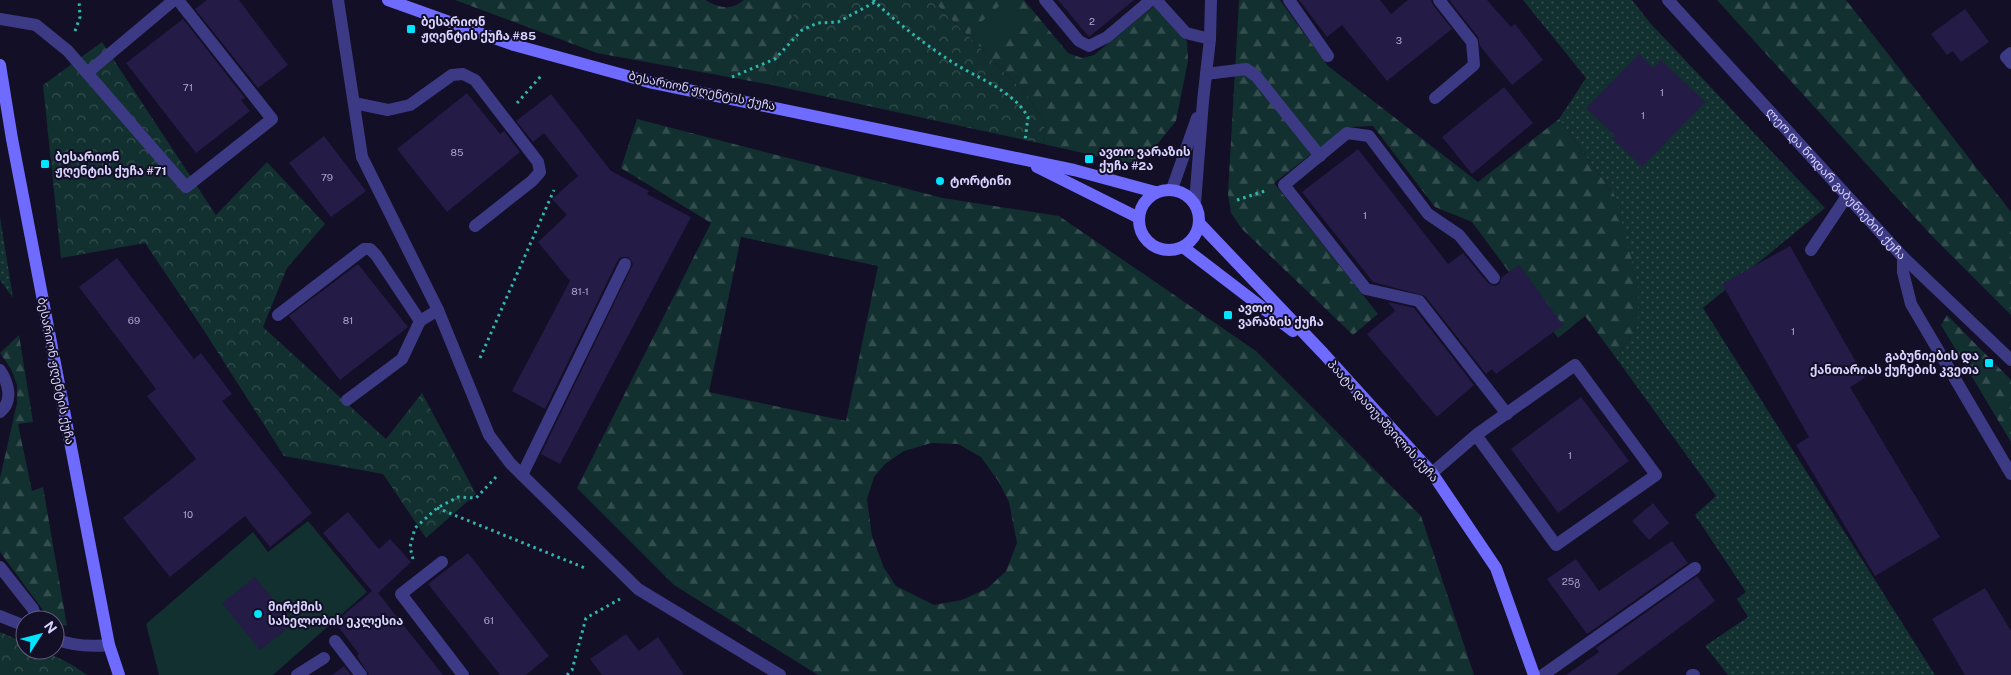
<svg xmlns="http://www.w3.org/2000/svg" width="2011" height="675" font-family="'Public Sans','Noto Sans Georgian',sans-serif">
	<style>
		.grass { fill: url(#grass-dots) }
		.forest { fill: url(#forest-firs); fill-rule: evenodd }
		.park { fill: url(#park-crowns) }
		.garden { fill: #12302f }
		.building { fill: #241b47 }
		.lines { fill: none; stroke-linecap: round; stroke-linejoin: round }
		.path { stroke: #2fb8b0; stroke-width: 3; stroke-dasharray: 2.5 4; stroke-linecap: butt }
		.service { stroke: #3d3a85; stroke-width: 12 }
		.minor { stroke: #3d3a85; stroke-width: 12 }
		.tertiary { stroke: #3d3a85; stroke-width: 12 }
		.secondary { stroke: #6f6bff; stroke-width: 12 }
		.poi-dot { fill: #00e5ff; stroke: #130f26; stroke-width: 2 }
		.labels { text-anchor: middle; stroke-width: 4; stroke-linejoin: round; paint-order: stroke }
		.number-label { font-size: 10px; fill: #aca6d1 }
		.poi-label { font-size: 12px; font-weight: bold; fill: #d9d4ff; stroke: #130f26; text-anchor: start }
		.street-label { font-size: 12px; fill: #d9d4ff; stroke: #130f26 }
	</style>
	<defs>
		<pattern id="grass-dots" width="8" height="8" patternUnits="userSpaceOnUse" patternTransform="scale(1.25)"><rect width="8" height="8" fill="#12302f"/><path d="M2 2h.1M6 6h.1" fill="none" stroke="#344d4e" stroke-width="1.8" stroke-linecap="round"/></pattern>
		<pattern id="forest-firs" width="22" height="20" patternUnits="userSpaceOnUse" patternTransform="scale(1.25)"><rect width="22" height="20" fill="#12302f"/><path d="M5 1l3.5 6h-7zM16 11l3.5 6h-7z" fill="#344d4e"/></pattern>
		<pattern id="park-crowns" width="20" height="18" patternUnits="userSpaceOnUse" patternTransform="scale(1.25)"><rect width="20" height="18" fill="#12302f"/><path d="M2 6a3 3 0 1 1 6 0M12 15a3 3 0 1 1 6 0" fill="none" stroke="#344d4e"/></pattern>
	</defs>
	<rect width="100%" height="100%" fill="#130f26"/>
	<!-- grass -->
	<g class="grass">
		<path d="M1523 0H1632L1651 24 1825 208 1703 308 1935 675H1728L1705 646 1748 617 1737 599 1746 592 1695 515 1716 496 1616 358 1638 325 1615 196 1559 119 1586 78Z"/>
		<path d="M0 217 13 298 0 280Z"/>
	</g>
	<!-- forest -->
	<g class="forest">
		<path d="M455 0H705C720 8 730 11 744 0H805L790 20 772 85 597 53Z"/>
		<path d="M932 0H1024L1068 53 1082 58 1094 55 1154 6 1187 41 1188 61 1176 121 1151 152 1140 160 1128 163 1043 144 1045 123 1026 94Z"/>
		<path d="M1239 0H1280L1328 66 1478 182 1559 119 1615 196 1638 283V325L1616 358 1585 316 1558 338 1472 222 1435 207 1373 126 1346 127 1274 183 1378 314 1353 335 1242 229 1231 213 1228 194Z"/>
		<path d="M1717 0H1846L2011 212V315L1931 235Z"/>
		<path d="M637 119 943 198 1059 216 1256 351 1421 516 1474 675H818L674 585 577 488 711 223 621 168ZM741 237 878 266 846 421 709 392ZM931 443 958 444 981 457 999 482 1009 502 1017 543 1006 571 988 588 962 600 934 605 896 586 884 568 872 536 867 499 874 477 885 464 904 451Z"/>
		<path d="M1947 315 2011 380V442L1941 325Z"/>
		<path d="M19 335 33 422 18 424 32 491 43 487 67 626 61 625 42 609 0 552V478L17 403V385L11 369 0 353Z"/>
	</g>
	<!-- park -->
	<g class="park">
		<path d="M805 0H932L1026 94 1045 123 1043 144 772 85 790 20Z"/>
		<path d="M102 42 216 215 267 162 325 224 287 268 263 327 386 439 422 393 476 494 426 538 383 474 284 456 201 326 145 243 61 258 43 85Z"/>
		<path d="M0 632 25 643V650C48 650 69 662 87 675H0Z"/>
	</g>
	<!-- garden -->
	<g class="garden">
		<path d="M1004 2 1020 21 985 50 970 32Z"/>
		<path d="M308 521 367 592 273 675H159L146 624 253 532 268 552Z"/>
	</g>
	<!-- building -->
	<g class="building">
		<path d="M207 0H239L288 65 258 88 195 9Z"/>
		<path d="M1058 0H1134L1089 37Z"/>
		<path d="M1299 0H1380L1391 14 1408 0H1431L1433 5 1452 29 1387 81 1342 25 1327 37Z"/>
		<path d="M1449 0H1487L1511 27 1515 24 1543 60 1512 85 1480 46 1478 37Z"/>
		<path d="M1965 9 1989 42 1961 62 1953 51 1947 55 1931 34Z"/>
		<path d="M183 19 245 98 241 100 250 111 196 153 126 63Z"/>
		<path d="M1639 54 1653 68 1661 60 1705 102 1642 167 1612 138 1615 136 1586 108Z"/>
		<path d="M1504 87 1533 123 1472 174 1442 137Z"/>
		<path d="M467 93 500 134 504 131 520 152 447 212 397 149Z"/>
		<path d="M551 94 611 171 649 191 647 194 691 217 560 464 541 454 633 264 628 257H621L618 260 545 409 512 391 570 281 538 242 567 215 552 199 578 176 544 133 533 142 516 121Z"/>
		<path d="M324 136 366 191 331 217 289 163Z"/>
		<path d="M1358 149 1448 264 1463 253 1488 283 1495 286 1499 284 1502 277 1519 265 1563 325 1496 374 1492 369 1486 374 1425 296 1373 282 1302 192Z"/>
		<path d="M1790 246 1865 378 1850 387 1940 537 1875 576 1796 445 1809 437 1722 284Z"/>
		<path d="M117 258 194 359 201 353 232 394 222 401 312 513 270 547 245 516 170 577 123 518 196 459 147 396 156 389 79 287Z"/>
		<path d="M358 264 408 327 340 380 289 316Z"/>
		<path d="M1388 302 1414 308 1474 385 1437 417 1367 334 1395 311Z"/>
		<path d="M1581 397 1629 461 1558 513 1511 449Z"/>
		<path d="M1653 503 1669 523 1649 540 1632 521Z"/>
		<path d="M348 512 379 549 390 539 411 562 378 593 443 675H369L357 656 359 654 335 622 372 591 323 533Z"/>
		<path d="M1672 541 1688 563 1587 634 1547 579 1576 559 1599 591Z"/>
		<path d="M468 553 549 656 526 675H500L428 584Z"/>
		<path d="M1697 576 1715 601 1616 675H1566L1599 652 1596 648Z"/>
		<path d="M255 577 293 624 260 650 222 603Z"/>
		<path d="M1985 588 2011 631V675H1965L1932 619Z"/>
		<path d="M626 634 639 651 658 637 684 675H602L590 659Z"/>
		<path d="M344 666 351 675H332Z"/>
	</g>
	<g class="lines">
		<!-- path -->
		<g class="path">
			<path d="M873 0C898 24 926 45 955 64 980 79 1013 91 1028 117L1025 140"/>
			<path d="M75 31 80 17 79 0"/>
			<path d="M732 77 775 59 802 30 818 23 838 22 875 2"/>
			<path d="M517 103 541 76"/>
			<path d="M1237 200 1265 191"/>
			<path d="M480 358 554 190"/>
			<path d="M437 508 585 568"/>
			<path d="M413 559 410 547 415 528 437 508 458 497 476 498 497 476"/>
			<path d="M567 675 572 670 586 618 620 599"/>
		</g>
		<!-- service -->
		<g class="service">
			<path d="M338 0 362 157 438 310 489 435 510 463 638 589 780 675"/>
			<path d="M1045 0 1079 41 1089 46 1107 37 1151 0"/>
			<path d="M1156 0 1186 33 1210 39"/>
			<path d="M1289 0 1328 56"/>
			<path d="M0 19 36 25 68 51 186 187 272 119 178 0"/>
			<path d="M2011 53 2006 57 2011 63"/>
			<path d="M87 73 174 0"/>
			<path d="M1206 74 1246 69 1256 76 1320 156"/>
			<path d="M1435 98 1474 65 1472 42 1439 0"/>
			<path d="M354 103 388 110 410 105 452 75 463 74 475 80 538 162 540 172 532 181 475 226"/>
			<path d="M1811 250 1847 196"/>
			<path d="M1494 278 1459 235 1428 214 1369 136 1347 133 1284 185 1366 289 1419 301 1507 414"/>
			<path d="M278 315 364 249H370L376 255 420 321 438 310"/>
			<path d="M0 370C8 382 14 401 0 412"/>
			<path d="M347 400 402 359 420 321"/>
			<path d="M1432 473 1476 435 1575 365 1656 475 1556 545 1476 435"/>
			<path d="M522 475 625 264"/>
			<path d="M442 562 401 594 463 675"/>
			<path d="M0 567 33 609 37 620"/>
			<path d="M335 641 361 675"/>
			<path d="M297 675 324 658"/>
			<path d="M1543 675 1695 568"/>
			<path d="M1692 675H1694"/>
		</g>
		<!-- minor -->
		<g class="minor">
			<path id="s1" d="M1668 0 1903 257 2011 360"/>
			<path d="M1903 257V272L1911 304 2011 474"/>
			<path d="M0 616 25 626"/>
			<path d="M55 639C73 646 90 647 109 645"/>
		</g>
		<!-- tertiary -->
		<g class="tertiary">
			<path d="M1172 189 1197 118"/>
			<path d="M1195 203 1203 101 1210 39 1211 0"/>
		</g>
		<!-- secondary -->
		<g class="secondary">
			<path d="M388 0 514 45 649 82 1074 170 1155 192"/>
			<path d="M0 65 12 139 109 645 119 675"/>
			<path d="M1037 167 1139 218"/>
			<circle cx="1169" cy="220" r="30"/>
			<path d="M1199 223 1323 353 1432 473 1496 568 1534 675"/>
			<path d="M1183 247 1293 331"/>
		</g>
	</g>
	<!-- markers -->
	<g class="poi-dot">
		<rect x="406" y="24" width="10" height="10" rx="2.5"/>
		<rect x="1084" y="154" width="10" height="10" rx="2.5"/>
		<rect x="40" y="159" width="10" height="10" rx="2.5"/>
		<circle cx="940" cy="181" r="5"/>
		<rect x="1223" y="310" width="10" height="10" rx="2.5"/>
		<rect x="1984" y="358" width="10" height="10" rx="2.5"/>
		<circle cx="258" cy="614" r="5"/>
	</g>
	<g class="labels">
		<!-- number labels -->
		<g class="number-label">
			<text x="1092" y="25">2</text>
			<text x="1399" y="44">3</text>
			<text x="188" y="91">71</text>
			<text x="1662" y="96">1</text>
			<text x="1643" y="119">1</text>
			<text x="457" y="156">85</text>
			<text x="327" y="181">79</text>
			<text x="1365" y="219">1</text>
			<text x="580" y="295">81-1</text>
			<text x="134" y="324">69</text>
			<text x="348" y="324">81</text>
			<text x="1793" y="335">1</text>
			<text x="1570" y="459">1</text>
			<text x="188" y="518">10</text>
			<text x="1571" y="585">25გ</text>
			<text x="489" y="624">61</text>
		</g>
		<!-- poi labels -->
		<g class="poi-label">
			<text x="421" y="26">ბესარიონ<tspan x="421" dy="14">ჟღენტის ქუჩა #85</tspan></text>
			<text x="1099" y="156">ავთო ვარაზის<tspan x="1099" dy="14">ქუჩა #2ა</tspan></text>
			<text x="55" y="161">ბესარიონ<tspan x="55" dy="14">ჟღენტის ქუჩა #71</tspan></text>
			<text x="950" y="185">ტორტინი</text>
			<text x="1238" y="312">ავთო<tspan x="1238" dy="14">ვარაზის ქუჩა</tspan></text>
			<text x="1979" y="360" text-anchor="end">გაბუნიების და<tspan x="1979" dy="14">ქანთარიას ქუჩების კვეთა</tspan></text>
			<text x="268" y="611">მირქმის<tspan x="268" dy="14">სახელობის ეკლესია</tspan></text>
		</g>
		<!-- street labels -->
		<g class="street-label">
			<text transform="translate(702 91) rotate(12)" y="4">ბესარიონ ჟღენტის ქუჩა</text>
			<text dy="4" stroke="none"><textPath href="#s1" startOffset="249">ლეო და ნოდარ გაბუნიების ქუჩა</textPath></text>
			<text transform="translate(56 371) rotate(79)" y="4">ბესარიონ ჟღენტის ქუჩა</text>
			<text transform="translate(1383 421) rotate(48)" y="4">პაატა დათუაშვილის ქუჩა</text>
		</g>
	</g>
	<!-- north arrow -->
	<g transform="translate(40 635) rotate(54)"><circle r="24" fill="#130f26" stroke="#625e7d"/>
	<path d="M0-4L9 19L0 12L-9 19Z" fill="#00e5ff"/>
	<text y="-8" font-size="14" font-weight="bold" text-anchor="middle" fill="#d9d4ff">N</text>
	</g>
</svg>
